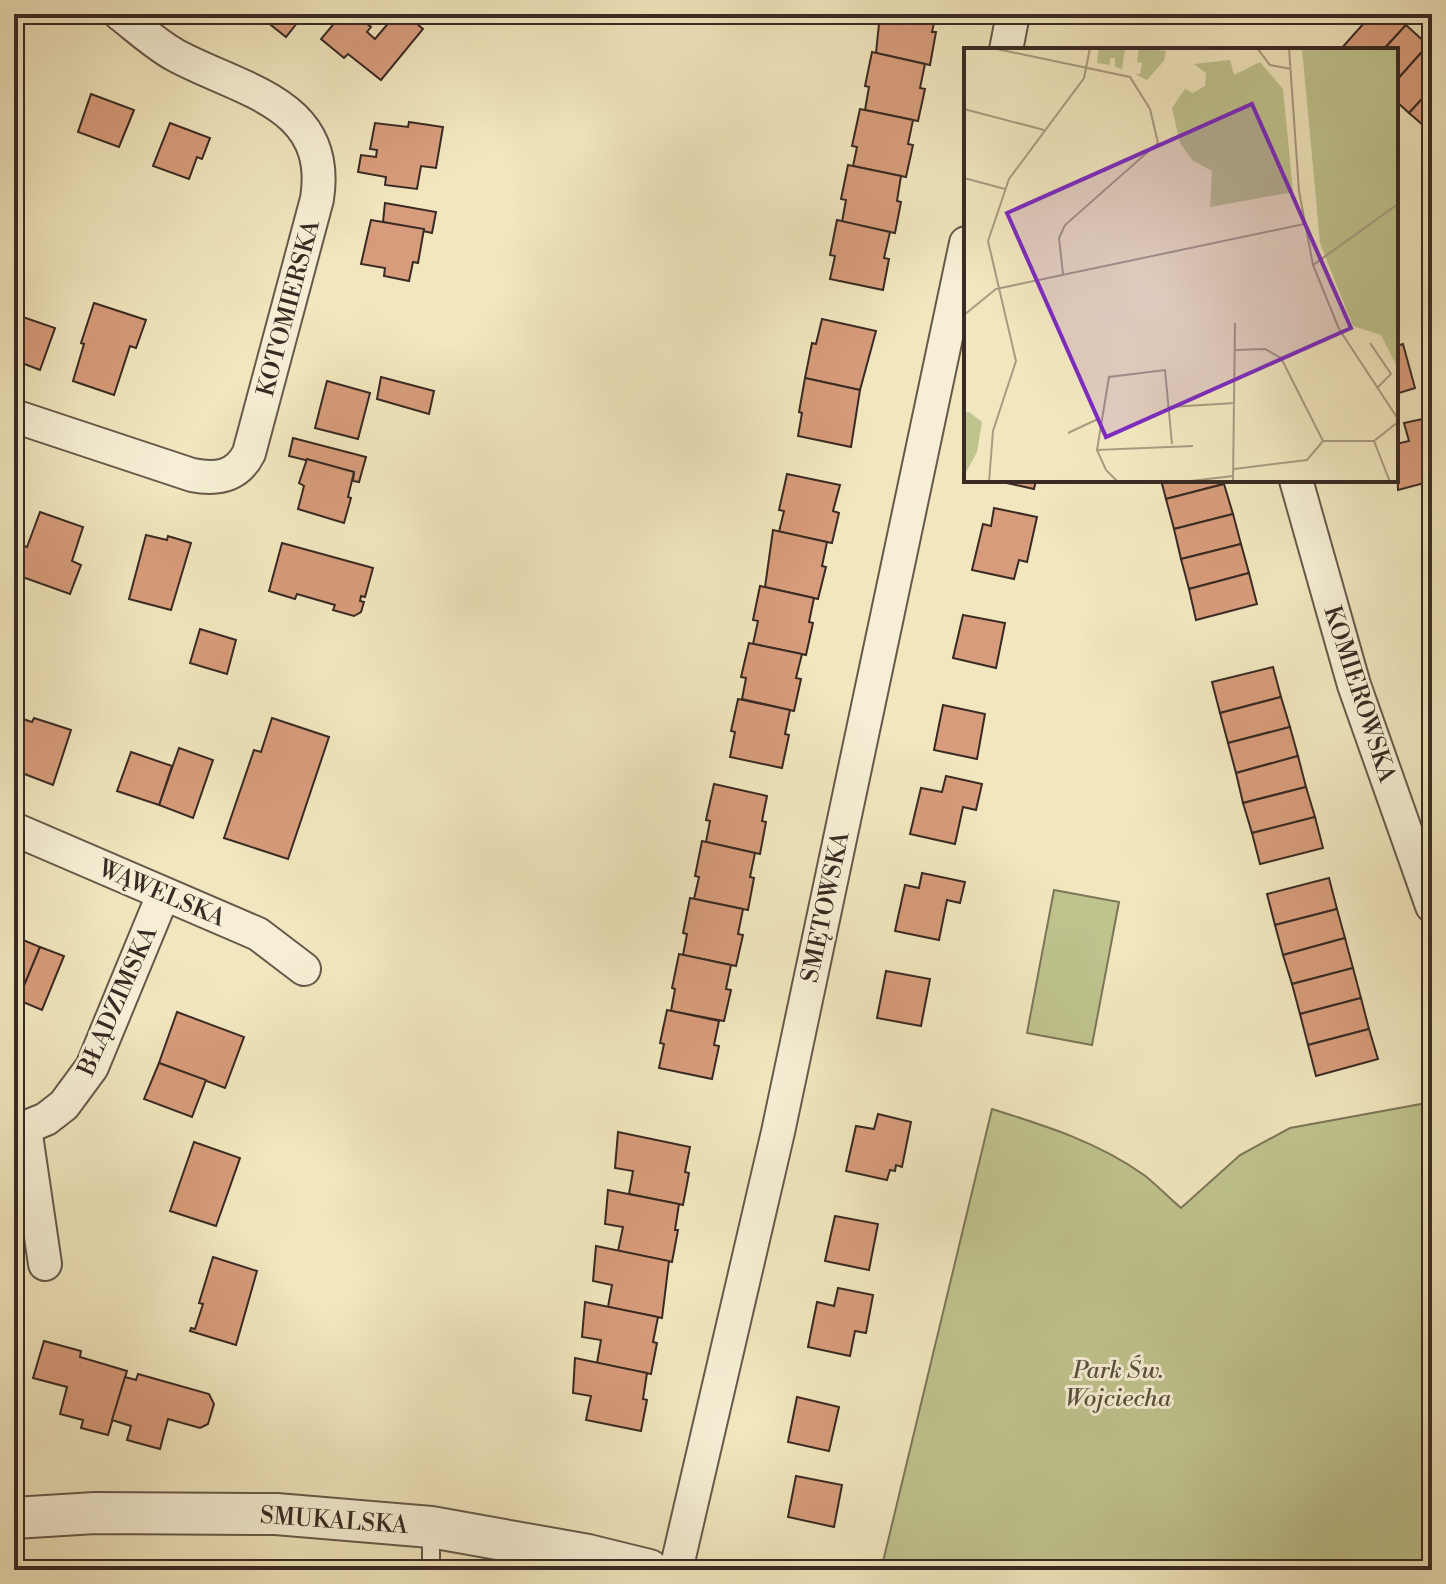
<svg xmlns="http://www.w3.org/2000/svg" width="1446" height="1584" font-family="'Libre Bodoni',serif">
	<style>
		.green { fill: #bfc38e; stroke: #7c7658; stroke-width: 2 }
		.building { fill: #d79c7b; stroke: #392a23; stroke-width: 2 }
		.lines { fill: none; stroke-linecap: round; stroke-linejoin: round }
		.service-casing { stroke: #67594a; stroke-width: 20 }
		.minor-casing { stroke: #67594a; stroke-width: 36 }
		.tertiary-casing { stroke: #67594a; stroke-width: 44 }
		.service { stroke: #f6efd5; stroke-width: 16 }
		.minor { stroke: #f6efd5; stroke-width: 32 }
		.tertiary { stroke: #f6efd5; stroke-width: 40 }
		.labels { text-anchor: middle; stroke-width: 6; stroke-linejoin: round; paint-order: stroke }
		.street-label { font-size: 24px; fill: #392a23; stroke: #f6efd5 }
		.park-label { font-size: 24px; font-style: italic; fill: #5a503e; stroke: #f6efd5 }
		.inset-road { fill: none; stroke: #a79b80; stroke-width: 2 }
		.view { fill: #7b2cbf; fill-opacity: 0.15; stroke: #7b2cbf; stroke-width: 4 }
		.inset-edge { fill: none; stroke: #392a23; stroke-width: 4 }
	</style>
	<rect width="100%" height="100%" fill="#f1e6be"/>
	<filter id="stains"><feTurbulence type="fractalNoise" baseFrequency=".0025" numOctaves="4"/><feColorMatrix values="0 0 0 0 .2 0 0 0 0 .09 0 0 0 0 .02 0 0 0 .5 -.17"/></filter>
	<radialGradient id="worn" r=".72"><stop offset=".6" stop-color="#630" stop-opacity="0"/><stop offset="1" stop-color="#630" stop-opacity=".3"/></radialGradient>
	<!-- green -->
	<g class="green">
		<path d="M1054 890 1119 902 1092 1045 1027 1033Z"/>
		<path d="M1432 1102V1570H881L992 1109C1046 1126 1098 1142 1144 1175 1157 1185 1169 1198 1181 1208L1240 1155 1290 1128Z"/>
	</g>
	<!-- building -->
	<g class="building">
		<path d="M257 14H304L286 37Z"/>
		<path d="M342 14H355L371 27 367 32 375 39 396 14H405L423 29 381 80 348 54 344 58 321 39Z"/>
		<path d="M880 14H936L932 32H936L930 65 876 53Z"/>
		<path d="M1092 14H1135L1133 22Z"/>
		<path d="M1372 14H1394L1406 25 1383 50H1340Z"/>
		<path d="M1406 25 1428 45 1396 81V50H1383Z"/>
		<path d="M1428 45 1432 48V88L1409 113 1396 101V81Z"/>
		<path d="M872 52 925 64 920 88 925 89 918 121 865 110 869 87 865 86Z"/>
		<path d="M1432 88V133L1409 113Z"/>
		<path d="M91 94 134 110 119 147 78 132Z"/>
		<path d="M860 109 913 120 908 144 913 145 906 177 853 166 857 147 852 146Z"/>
		<path d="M409 122 443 127 436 168 421 166 417 189 385 185 386 177 358 172 361 155 376 157 377 150 370 149 375 123 408 127Z"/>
		<path d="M170 123 210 138 202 159 197 157 189 179 153 166Z"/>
		<path d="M848 165 901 176 897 201 901 202 895 233 842 222 846 200 841 199Z"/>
		<path d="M385 203 436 212 432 233 383 222Z"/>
		<path d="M371 220 424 229 418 263 413 262 409 281 384 276 385 268 361 264Z"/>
		<path d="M837 220 890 232 884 258 889 259 883 290 830 279 835 256 830 255Z"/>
		<path d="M94 303 146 320 136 348 130 346 114 395 73 381 84 344 81 343Z"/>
		<path d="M14 314 55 328 40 370 14 360Z"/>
		<path d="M822 319 876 331 860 390 805 378 812 343 816 344Z"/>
		<path d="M1403 344 1415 388 1396 394V346Z"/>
		<path d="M381 377 434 391 429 414 377 399Z"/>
		<path d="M805 378 860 390 851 447 798 436 802 413 799 412Z"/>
		<path d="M327 381 370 393 358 439 315 428Z"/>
		<path d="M1432 417V436L1428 437 1432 452V481L1398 490 1396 444 1409 441 1404 423Z"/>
		<path d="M293 438 366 457 359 482 353 481 354 472 289 456Z"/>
		<path d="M307 459 354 472 348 497 351 498 344 523 298 509 304 486 299 483Z"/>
		<path d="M787 474 840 485 833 511 839 513 832 543 779 532 784 511 779 510Z"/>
		<path d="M993 480H1036L1034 489Z"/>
		<path d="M1161 480H1223L1224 484 1166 499Z"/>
		<path d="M1224 484 1233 514 1174 529 1166 499Z"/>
		<path d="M994 508 1037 517 1027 562 1019 560 1014 579 972 570 983 524 991 526Z"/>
		<path d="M40 512 83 527 72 561 81 565 70 594 14 574V560L19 544 27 547Z"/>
		<path d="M1233 514 1241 544 1181 559 1174 529Z"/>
		<path d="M773 530 827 542 822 566 826 567 818 599 765 587Z"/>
		<path d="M146 535 167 540 168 536 191 543 171 610 129 599Z"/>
		<path d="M282 543 373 568 365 597 361 596 360 601 364 602 361 612 354 616 333 610 335 605 297 594 295 599 269 591Z"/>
		<path d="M1241 544 1249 573 1189 589 1181 559Z"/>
		<path d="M1249 573 1257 604 1196 620 1189 589Z"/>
		<path d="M760 586 814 598 809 622 813 623 806 655 753 644 758 621 753 620Z"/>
		<path d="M1432 592V619L1426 594Z"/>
		<path d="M963 615 1005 623 996 668 953 658Z"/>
		<path d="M200 629 236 640 227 674 190 663Z"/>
		<path d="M749 643 802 654 796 678 801 679 794 711 742 699 746 678 741 677Z"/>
		<path d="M1273 667 1281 697 1220 713 1212 682Z"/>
		<path d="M1281 697 1290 727 1228 743 1220 713Z"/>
		<path d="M738 699 790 710 785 734 789 735 782 768 730 757 735 732 731 731Z"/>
		<path d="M943 705 985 714 977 759 934 750Z"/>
		<path d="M14 716 32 722 34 718 71 730 53 785 14 770Z"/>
		<path d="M272 718 329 737 288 859 224 838 254 750 261 752Z"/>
		<path d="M1290 727 1298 756 1236 773 1228 743Z"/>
		<path d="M179 748 213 760 193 818 159 805Z"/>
		<path d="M131 752 172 766 159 805 117 791Z"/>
		<path d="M1298 756 1306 787 1243 803 1236 773Z"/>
		<path d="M946 776 982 784 976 810 963 807 955 844 910 834 921 788 942 792Z"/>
		<path d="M714 784 767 796 762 821 766 822 760 854 706 842 710 821 706 820Z"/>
		<path d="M1306 787 1315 817 1252 833 1243 803Z"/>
		<path d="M1315 817 1323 848 1260 864 1252 833Z"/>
		<path d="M702 841 755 853 750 877 754 878 748 910 694 899 699 877 695 876Z"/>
		<path d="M922 873 965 882 960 903 947 900 939 940 895 931 905 885 919 888Z"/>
		<path d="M1329 878 1337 909 1275 925 1267 894Z"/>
		<path d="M690 898 743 909 738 934 743 935 736 966 683 955 687 934 683 933Z"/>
		<path d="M1337 909 1345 938 1283 955 1275 925Z"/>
		<path d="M16 937 40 947 17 1004 14 1003Z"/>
		<path d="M1345 938 1353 968 1292 984 1283 955Z"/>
		<path d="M40 947 64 956 42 1010 18 1000Z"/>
		<path d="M679 954 731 965 726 989 731 990 724 1021 671 1011 675 989 672 988Z"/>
		<path d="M1353 968 1361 998 1300 1014 1292 984Z"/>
		<path d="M886 971 930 979 921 1026 877 1018Z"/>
		<path d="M1361 998 1369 1029 1308 1045 1300 1014Z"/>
		<path d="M667 1010 719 1021 714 1045 719 1046 712 1079 659 1068 664 1044 660 1043Z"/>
		<path d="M177 1012 244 1037 225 1088 159 1063Z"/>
		<path d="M1369 1029 1378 1059 1316 1076 1308 1045Z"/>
		<path d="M159 1063 206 1080 192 1117 144 1099Z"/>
		<path d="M878 1114 911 1122 902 1167 896 1165 895 1171 890 1170 887 1180 846 1171 856 1126 874 1129Z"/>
		<path d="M618 1132 690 1147 685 1172 689 1173 683 1205 629 1194 633 1171 615 1168Z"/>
		<path d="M194 1142 240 1158 216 1226 170 1211Z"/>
		<path d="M608 1190 679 1204 675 1230H678L672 1262 618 1251 623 1227 605 1224Z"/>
		<path d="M835 1216 878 1224 869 1270 825 1261Z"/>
		<path d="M596 1246 669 1261 662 1318 608 1307 612 1285 593 1281Z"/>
		<path d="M213 1257 257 1271 236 1345 190 1331 191 1328 195 1329 203 1304 199 1303Z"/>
		<path d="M838 1288 873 1295 866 1333 855 1331 850 1356 808 1347 817 1302 834 1306Z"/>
		<path d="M585 1302 658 1317 653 1342 657 1343 651 1374 597 1363 601 1340 582 1337Z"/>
		<path d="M44 1341 81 1351 80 1357 127 1371 108 1435 81 1428 83 1420 60 1414 67 1387 33 1378Z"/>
		<path d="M575 1358 647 1373 643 1399 647 1400 641 1431 586 1420 591 1396 573 1393Z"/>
		<path d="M138 1374 209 1394 214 1404 208 1424 200 1428 168 1419 160 1449 127 1440 131 1426 112 1420 125 1377 136 1380Z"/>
		<path d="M797 1397 839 1407 829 1451 788 1442Z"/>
		<path d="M796 1476 842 1485 834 1527 788 1517Z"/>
	</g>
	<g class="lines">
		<!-- service casing -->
		<g class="service-casing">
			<path id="service" d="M431 1570V1529"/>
		</g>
		<!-- minor casing -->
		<g class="minor-casing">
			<g id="minor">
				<path d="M1006 50 1013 14"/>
				<path d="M14 416 192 475C217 480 237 477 249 453L317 199C332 102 241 91 175 55 155 44 137 27 120 14"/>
				<path d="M1296 480 1354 685 1432 906"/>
				<path d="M14 829 258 934 304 969"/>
				<path d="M25 1128 45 1264"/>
				<path d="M14 1132 46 1119 64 1105 92 1067 163 895"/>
				<path d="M676 1570 778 1132 966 243"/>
			</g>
		</g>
		<!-- tertiary casing -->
		<g class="tertiary-casing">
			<path id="tertiary" d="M14 1518 95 1513 276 1514 431 1527 588 1555 649 1570"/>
		</g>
		<!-- service -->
		<use href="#service" class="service"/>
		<!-- minor -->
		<use href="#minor" class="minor"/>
		<!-- tertiary -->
		<use href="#tertiary" class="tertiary"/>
	</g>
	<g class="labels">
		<!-- street labels -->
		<g class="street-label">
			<text transform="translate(288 308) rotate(-75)" y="8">KOTOMIERSKA</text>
			<text transform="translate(1360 694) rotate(72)" y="8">KOMIEROWSKA</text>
			<text transform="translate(162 893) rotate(23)" y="8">WĄWELSKA</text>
			<text transform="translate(825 907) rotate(-78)" y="8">SMĘTOWSKA</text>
			<text transform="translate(117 1001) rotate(-66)" y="8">BŁĄDZIMSKA</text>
			<text transform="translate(334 1520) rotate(4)" y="8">SMUKALSKA</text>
		</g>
		<!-- park labels -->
		<g class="park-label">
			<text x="1118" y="1378">Park Św.<tspan x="1118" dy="28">Wojciecha</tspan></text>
		</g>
	</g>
	<!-- overview -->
	<g transform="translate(964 48)">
		<rect width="434" height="434" fill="#f1e6be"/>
		<path d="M135 0H173L161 1 158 21 151 19V10H146V17L133 15ZM175 0 202 3 200 13 183 32 171 26H176L178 15 173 14ZM338 0H434V321L417 287 389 278 356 195ZM266 12 270 27 296 14 319 41 329 144 246 159 248 123 228 112 216 95 208 60 221 41 229 45 241 38 242 25 230 16ZM5 364 18 374 13 404 0 428V365Z" fill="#bfc38e"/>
		<path class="inset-road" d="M28 0 166 29 186 61 194 95 101 177 95 190 99 226M293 0 306 17 327 21M325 0 335 143 349 217 375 281 434 371M0 61 80 82M0 130 41 141M349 217 434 156M0 267 32 241 340 176M406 295 427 326 413 340M270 302 301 301 317 310 359 393H410L434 374M206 359 271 355M104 385 136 370M410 393 426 434M208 396 201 322 145 329 133 402 229 398M133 402 142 422 154 434M270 421 343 412 359 393M25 434 29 383 52 313 24 193 45 131 120 30 126 0M218 434 269 428M269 434 271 275"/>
		<path class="view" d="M288 56 387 280 142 389 43 165Z"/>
		<rect width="434" height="434" class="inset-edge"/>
	</g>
	<!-- margin -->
	<rect width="1446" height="1584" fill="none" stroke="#f1e6be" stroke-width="48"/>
	<rect x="16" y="16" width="1414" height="1552" fill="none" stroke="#392a23" stroke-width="4"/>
	<rect x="24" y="24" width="1398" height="1536" fill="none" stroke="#392a23" stroke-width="2"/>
	<rect width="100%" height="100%" filter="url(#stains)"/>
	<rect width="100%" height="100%" fill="url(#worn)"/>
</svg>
